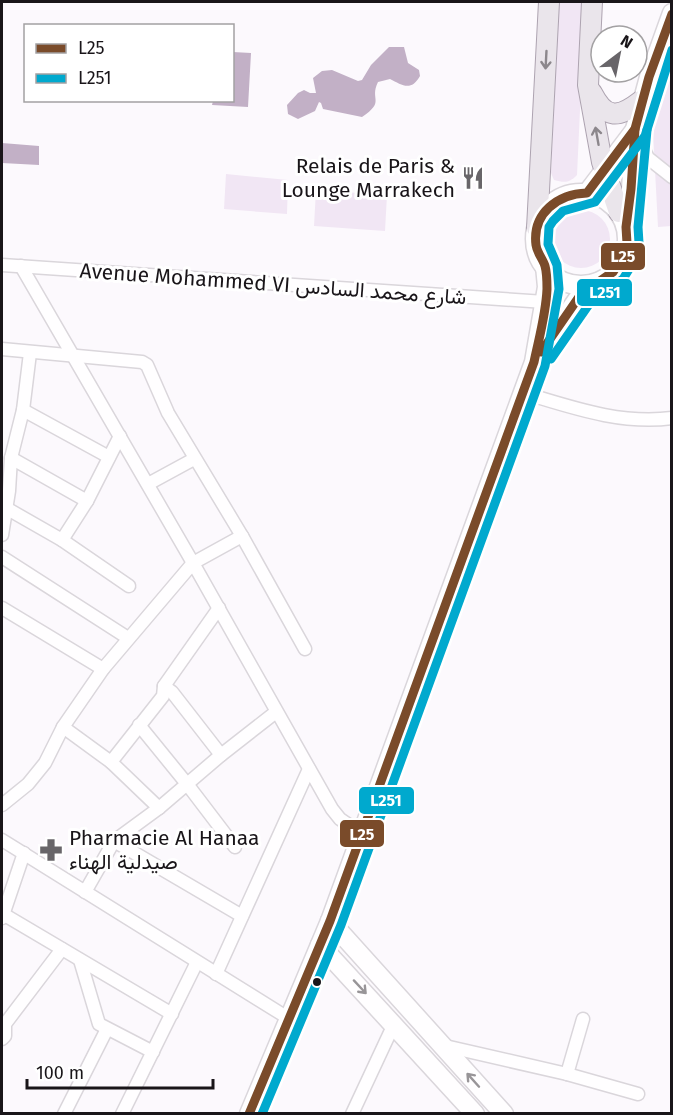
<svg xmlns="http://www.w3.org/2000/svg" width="673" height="1115" font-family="'Fira Sans',Vazirmatn,sans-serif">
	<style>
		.green { fill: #f1e6f4 }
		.water { fill: #c2b0c6 }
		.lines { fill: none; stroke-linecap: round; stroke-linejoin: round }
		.street-casing { stroke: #dad6db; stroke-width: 15 }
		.secondary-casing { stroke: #dad6db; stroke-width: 21 }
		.primary-casing { stroke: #ada3b0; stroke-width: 22 }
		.street { stroke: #fffeff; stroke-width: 12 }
		.secondary { stroke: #fffeff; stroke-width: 18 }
		.primary { stroke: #eae5eb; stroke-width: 20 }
		.bus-1-casing { stroke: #fff; stroke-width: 14 }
		.bus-2-casing { stroke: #fff; stroke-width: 14 }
		.bus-1 { stroke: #7a4b2a; stroke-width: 9 }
		.bus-2 { stroke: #00a9ce; stroke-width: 9 }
		.oneway { stroke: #8c878c }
		.oneway2 { stroke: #989598 }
		.bus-dot { fill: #191519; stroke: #fff; stroke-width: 2 }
		.labels { text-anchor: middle; stroke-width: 6; stroke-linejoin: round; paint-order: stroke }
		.poi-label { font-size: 21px; fill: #191519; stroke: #fff; text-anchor: end }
		.street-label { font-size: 21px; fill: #191519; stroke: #fff }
		.line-badge { stroke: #fff; stroke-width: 2 }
		.badge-label { font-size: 16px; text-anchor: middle; font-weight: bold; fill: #fff }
	</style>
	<rect width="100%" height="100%" fill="#fcf9fd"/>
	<!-- green -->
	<g class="green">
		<path d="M559 2H585L577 175C569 183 565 183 554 180L551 173Z"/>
		<path d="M671 48V226L658 227 652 113Z"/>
		<path d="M226 174 288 180 287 214 224 209Z"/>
		<path d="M316 190 387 195 385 231 314 226Z"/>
		<circle cx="581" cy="239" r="29"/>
	</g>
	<!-- water -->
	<g class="water">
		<path d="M389 47H404L408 63 419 70 420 76C411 92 402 85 390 79L378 82C369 100 386 101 362 117L323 109 321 103 319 102 315 111 298 119 288 114 287 105 298 93 304 90 310 93H316L313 78 322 71 332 70 358 81 362 80 371 65Z"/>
		<path d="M233 52 251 53 248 107 212 105 213 101 232 100Z"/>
		<path d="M2 143 39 146V165L2 163Z"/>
	</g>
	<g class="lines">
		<!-- street casing -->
		<g class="street-casing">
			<g id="street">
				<path d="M636 133 648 158 672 177"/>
				<path d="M2 265 545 302"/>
				<path d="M21 266 193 563 332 809 340 819 362 834"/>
				<path d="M2 349 142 362 147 365 168 413 242 536 305 649"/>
				<path d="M524 393C571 407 621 425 672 418"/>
				<path d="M23 410 109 457"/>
				<path d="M11 458 87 501"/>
				<path d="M148 484 194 459"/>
				<path d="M6 508 62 540 87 501 120 436"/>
				<path d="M2 535 9 491 11 458 23 410 30 353"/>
				<path d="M62 540 129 586"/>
				<path d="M2 557 128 638"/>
				<path d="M2 608 103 669"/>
				<path d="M164 686 172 692 221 755"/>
				<path d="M139 725 187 784 235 847"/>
				<path d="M63 727 111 762 159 808"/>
				<path d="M111 762 163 696 164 686 219 608"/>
				<path d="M2 805 28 784 45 763 63 727 103 669 193 563 242 536"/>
				<path d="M2 840 288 1018"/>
				<path d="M114 841 242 916"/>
				<path d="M85 892 114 841 159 808 221 755 276 712"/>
				<path d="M3 914 172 1014"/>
				<path d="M2 918 24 853"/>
				<path d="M80 960 99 1024 153 1052"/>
				<path d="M216 974 309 769"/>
				<path d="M2 1039 5 1036V1024L62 949"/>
				<path d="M445 1046 567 1074 638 1094"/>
				<path d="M567 1074 583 1019"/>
				<path d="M64 1114 107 1029"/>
				<path d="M122 1114 197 962"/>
				<path d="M352 1114 394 1024"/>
			</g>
		</g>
		<!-- secondary casing -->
		<g class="secondary-casing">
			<g id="secondary">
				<path d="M587 193 634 131"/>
				<circle cx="581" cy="239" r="46"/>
				<path d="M626 227 631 189 635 129 649 77 672 13"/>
				<path d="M539 355 581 294 598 282"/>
				<path d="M330 921 504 1114"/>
				<path d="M320 945 475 1114"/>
				<path d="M249 1114 330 921 534 362 547 287 545 266"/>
			</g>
		</g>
		<!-- primary casing -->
		<g class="primary-casing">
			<g id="primary">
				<path d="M592 2 588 85 602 162 619 212"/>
				<path d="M592 93C606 120 619 118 641 101"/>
				<path d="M537 228 549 2"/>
			</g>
		</g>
		<!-- street -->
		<use href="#street" class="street"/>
		<!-- secondary -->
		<use href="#secondary" class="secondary"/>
		<!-- primary -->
		<use href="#primary" class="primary"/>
		<!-- bus-1 casing -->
		<g class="bus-1-casing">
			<g id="bus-1">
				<path d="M541 352 581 294 613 272 624 255 627 243 626 227 631 189 635 129"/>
				<path d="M249 1114 330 921 534 362C539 338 546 314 547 289 547 282 547 273 545 266 543 259 537 253 536 245 532 213 558 194 587 193L635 129 649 77 672 14"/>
			</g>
		</g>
		<!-- bus-2 casing -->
		<g class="bus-2-casing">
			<g id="bus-2">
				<path d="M551 359 590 303 623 279 636 258 639 243 638 227 647 130"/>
				<path d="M262 1114 341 925 545 366 559 289 557 265 548 244 549 227 553 221 563 211 595 202 645 136 672 50"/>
			</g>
		</g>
		<!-- bus-1 -->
		<use href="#bus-1" class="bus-1"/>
		<!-- bus-2 -->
		<use href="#bus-2" class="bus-2"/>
	</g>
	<!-- one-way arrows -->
	<defs><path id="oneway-shaft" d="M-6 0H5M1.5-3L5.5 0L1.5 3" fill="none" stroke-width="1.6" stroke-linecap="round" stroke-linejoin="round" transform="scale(1.5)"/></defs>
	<g class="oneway">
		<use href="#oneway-shaft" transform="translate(546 60) rotate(93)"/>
		<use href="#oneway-shaft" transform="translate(597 136) rotate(-100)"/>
	</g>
	<g class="oneway2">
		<use href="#oneway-shaft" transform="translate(360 987) rotate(47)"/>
		<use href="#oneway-shaft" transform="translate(473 1080) rotate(-132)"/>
	</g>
	<!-- icons -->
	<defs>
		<g id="restaurant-bare" transform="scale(1.8)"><path d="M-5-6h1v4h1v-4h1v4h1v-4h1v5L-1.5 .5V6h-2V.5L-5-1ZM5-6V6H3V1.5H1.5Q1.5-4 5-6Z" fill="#686569" stroke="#fff" stroke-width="2.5" paint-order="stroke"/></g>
		<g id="pharmacy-bare" transform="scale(1.8)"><path d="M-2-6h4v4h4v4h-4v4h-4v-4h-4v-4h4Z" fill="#686569" stroke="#fff" stroke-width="2.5" paint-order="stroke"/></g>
	</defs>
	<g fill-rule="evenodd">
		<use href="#restaurant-bare" x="473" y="178"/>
		<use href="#pharmacy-bare" x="51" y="850"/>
	</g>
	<!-- markers -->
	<circle class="bus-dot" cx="317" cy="982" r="5"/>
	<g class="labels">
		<!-- poi labels -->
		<g class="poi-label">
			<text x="455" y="173">Relais de Paris &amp;<tspan x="455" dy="24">Lounge Marrakech</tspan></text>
			<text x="69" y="845" text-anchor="start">Pharmacie Al Hanaa<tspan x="69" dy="24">صيدلية الهناء</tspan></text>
		</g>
		<!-- street labels -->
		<g class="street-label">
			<text transform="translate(273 284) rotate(4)" y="7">Avenue Mohammed VI شارع محمد السادس</text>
		</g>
	</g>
	<g class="line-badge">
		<rect x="600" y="242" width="46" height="29" rx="6" fill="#7a4b2a"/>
		<rect x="576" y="278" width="57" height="29" rx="6" fill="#00a9ce"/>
		<rect x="358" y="786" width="57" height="29" rx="6" fill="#00a9ce"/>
		<rect x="339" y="819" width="46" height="29" rx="6" fill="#7a4b2a"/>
	</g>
	<g class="badge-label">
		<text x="623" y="262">L25</text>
		<text x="605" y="298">L251</text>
		<text x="386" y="806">L251</text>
		<text x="362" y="840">L25</text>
	</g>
	<!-- border -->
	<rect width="673" height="1115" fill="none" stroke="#191519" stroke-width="6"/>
	<!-- legend -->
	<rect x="24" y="24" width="210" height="78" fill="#ffffff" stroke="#a3a1a3" stroke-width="1.5"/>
	<rect x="36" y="44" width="30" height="9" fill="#7a4b2a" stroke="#a3a1a3" stroke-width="1.5"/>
	<text x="78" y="54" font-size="18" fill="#191519">L25</text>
	<rect x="36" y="74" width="30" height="9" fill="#00a9ce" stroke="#a3a1a3" stroke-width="1.5"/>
	<text x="78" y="84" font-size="18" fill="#191519">L251</text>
	<!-- north arrow -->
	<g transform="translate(619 54) rotate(32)"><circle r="28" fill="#ffffff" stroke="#a3a1a3" stroke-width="1.5"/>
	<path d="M0-4.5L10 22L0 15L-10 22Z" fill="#686569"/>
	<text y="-9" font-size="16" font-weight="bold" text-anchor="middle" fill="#191519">N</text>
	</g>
	<!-- scale -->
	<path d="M27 1079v9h186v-9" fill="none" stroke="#191519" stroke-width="3"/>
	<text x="36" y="1079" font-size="18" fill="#191519" stroke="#ffffff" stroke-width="4.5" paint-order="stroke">100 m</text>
</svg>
